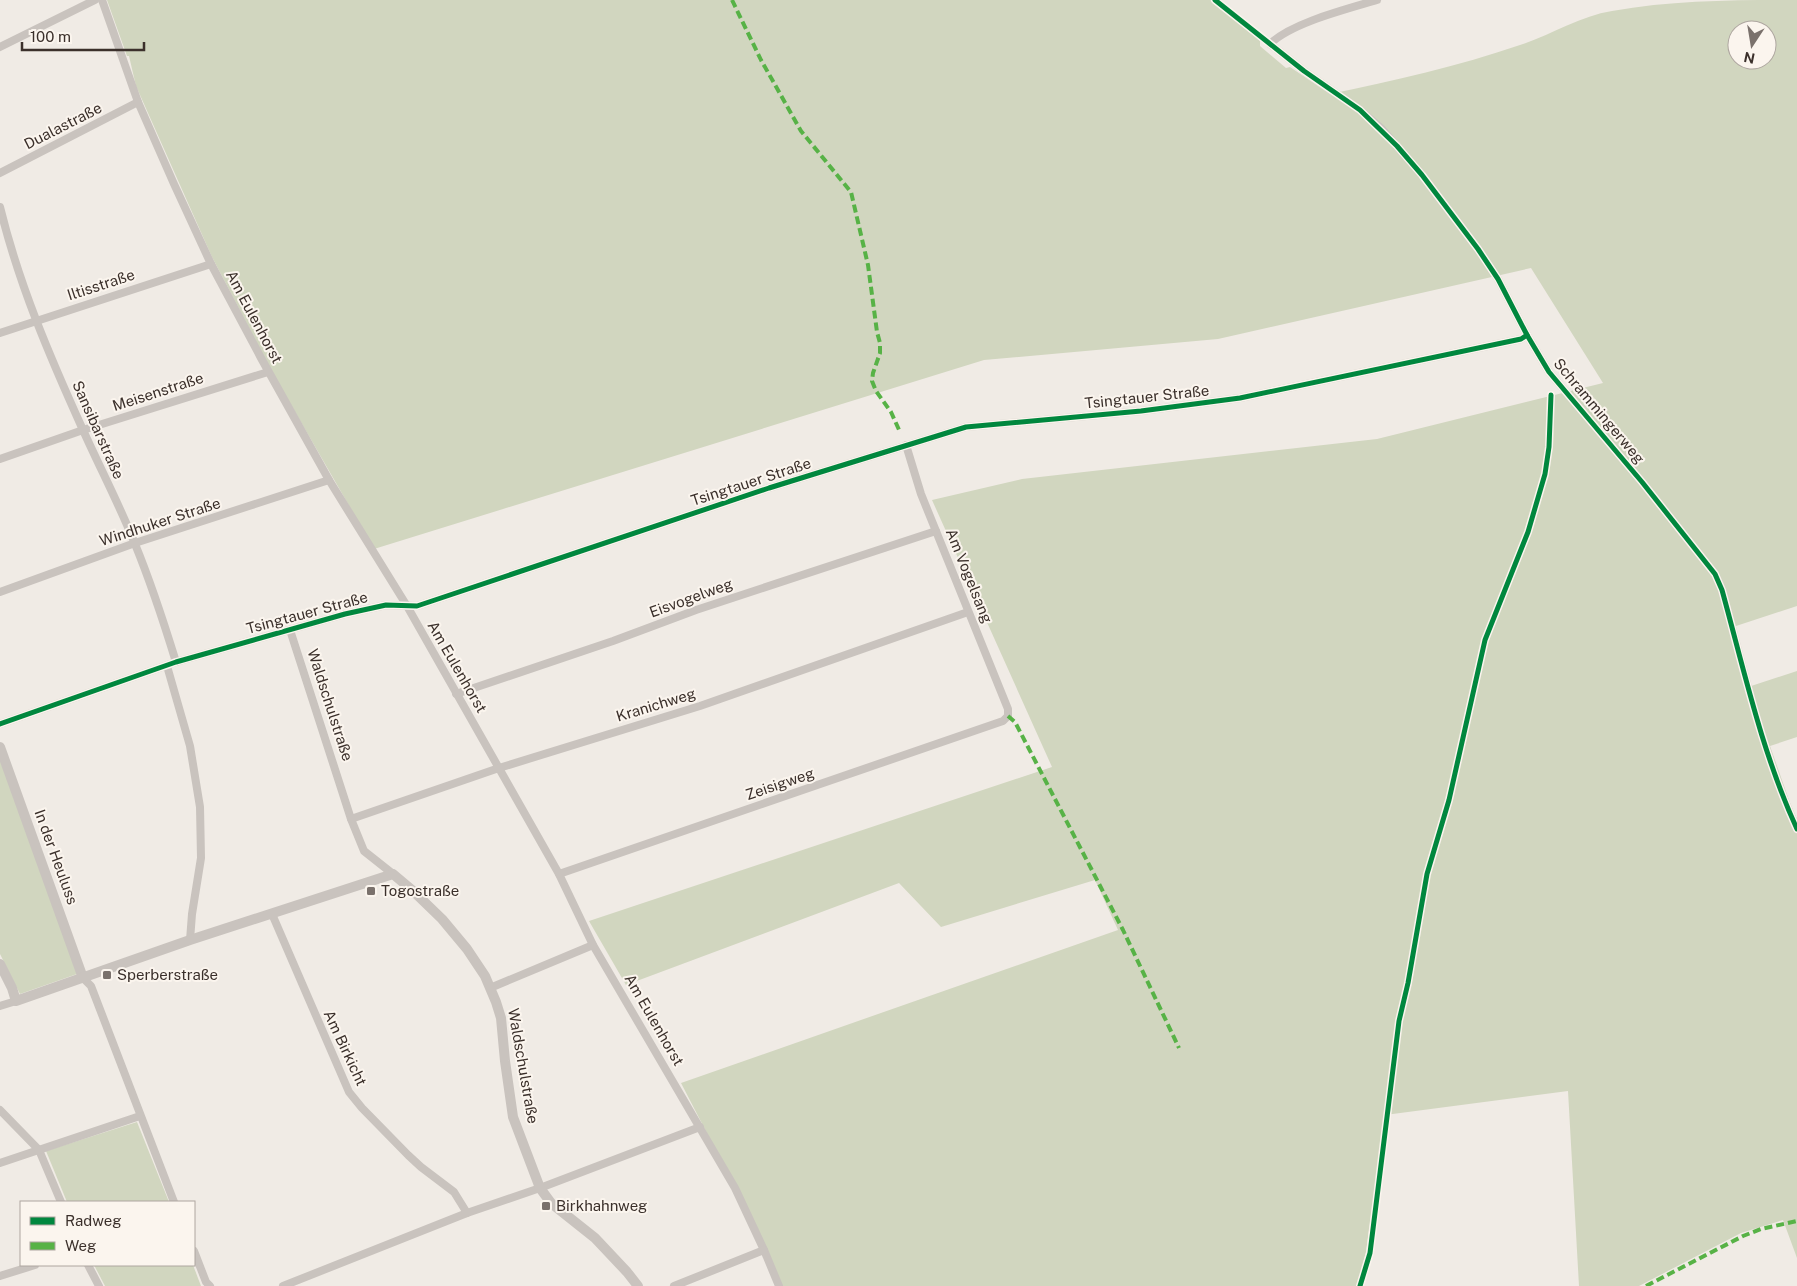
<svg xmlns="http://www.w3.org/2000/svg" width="1797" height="1286" font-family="'Public Sans',sans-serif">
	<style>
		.green { fill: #d1d6bf; fill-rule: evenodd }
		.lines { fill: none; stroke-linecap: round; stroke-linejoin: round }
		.minor { stroke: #c9c3be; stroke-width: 8 }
		.tertiary { stroke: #c9c3be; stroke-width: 10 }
		.quiet { stroke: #57b246; stroke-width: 4; stroke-dasharray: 8 4; stroke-linecap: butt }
		.cycleway-casing { stroke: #fbf5ee; stroke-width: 8 }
		.cycleway { stroke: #00873e; stroke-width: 5 }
		.poi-dot { fill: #7a716c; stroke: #fbf5ee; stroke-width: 2 }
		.labels { text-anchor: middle; stroke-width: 4; stroke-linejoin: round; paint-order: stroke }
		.street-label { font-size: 15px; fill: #3b302b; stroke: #fbf5ee }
		.poi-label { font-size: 15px; fill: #3b302b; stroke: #fbf5ee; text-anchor: start }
	</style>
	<rect width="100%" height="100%" fill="#f0ebe5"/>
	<!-- green -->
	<g class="green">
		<path d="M107 0H1211L1260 41V46L1286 68 1290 67 1330 94C1393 81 1459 66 1520 45 1551 35 1580 16 1612 11 1673 0 1735 0 1797 0V606L1736 626 1730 631 1745 688 1797 671V737L1770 746 1790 803 1797 819V1258L1783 1220 1741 1233 1639 1286H1579L1568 1091 1385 1115 1366 1252 1357 1286H782L766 1247 681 1083 1118 930 1095 880 941 927 899 883 626 985 589 921 1052 767 932 500 1022 479 1377 439 1603 383 1531 268 1218 339 984 360 374 549 271 370 212 257 136 86 129 56H127ZM1737 30H1767V60H1737Z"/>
		<path d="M0 757 77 974 20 994 0 954Z"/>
		<path d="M137 1122 169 1202H67L46 1151Z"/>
		<path d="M94 1265H193L201 1286H105Z"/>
	</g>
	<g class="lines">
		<!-- minor -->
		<g class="minor">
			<path d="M102 0 138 102 174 184 211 264 261 358 329 480 407 606 559 874 593 945 735 1188 764 1250 779 1286"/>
			<path d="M1377 0C1347 9 1291 23 1270 44L1304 71 1360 110 1382 129 1422 175 1478 249 1498 279 1527 335 1549 372 1642 482 1715 574 1722 590C1744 670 1762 753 1797 829"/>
			<path d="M0 47 95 0"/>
			<path d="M0 173 138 102"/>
			<path d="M0 207C19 285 50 357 83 430 100 468 120 506 135 544 151 583 164 623 176 662"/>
			<path d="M0 333 211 264"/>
			<path d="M0 459 83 430 268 372"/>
			<path d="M0 592 135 543 329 480"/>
			<path d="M290 630 351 819 364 851 393 874"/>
			<path d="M167 666 190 746 200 807 201 858 192 914 190 940"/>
			<path d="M456 694 613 641 696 610 936 531"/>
			<path d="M0 724 176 662 345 614 386 605 417 606 769 488 966 427 1141 411 1240 398 1521 339 1527 335"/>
			<path d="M351 819 499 768 700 706 968 612"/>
			<path d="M559 874 1003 721 1008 716V709L921 494 906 445"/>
			<path d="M272 914 349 1092 362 1108 408 1155 421 1167 454 1192 467 1213"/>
			<path d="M83 978 91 986 174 1202"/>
			<path d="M490 988 593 945"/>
			<path d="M0 1006 16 1001"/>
			<path d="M0 1110 39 1150 61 1202"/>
			<path d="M0 1163 140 1116"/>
			<path d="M194 1251 206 1282 210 1286"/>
			<path d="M88 1265 99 1286"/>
			<path d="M0 1276 35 1265"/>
			<path d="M283 1286 467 1213 540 1188 700 1127"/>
			<path d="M674 1286 764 1250"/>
		</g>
		<!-- tertiary -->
		<g class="tertiary">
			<path d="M0 747 83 978"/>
			<path d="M0 964 12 988 16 1001 190 940 393 874 412 890 442 919 467 949 485 976 496 1002 501 1018 505 1061 513 1117 540 1188 551 1203 595 1238 627 1272 638 1286"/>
		</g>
		<!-- quiet -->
		<g class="quiet">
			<path d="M732 0 761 60 801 131 851 192 868 265 877 332 880 343V353L873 373 872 381 876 391 891 412 900 432"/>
			<path d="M1008 716 1015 722 1123 930 1179 1048"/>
			<path d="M1646 1286 1743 1236 1761 1229 1797 1221"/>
		</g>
		<!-- cycleway casing -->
		<g class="cycleway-casing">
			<g id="cycleway">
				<path d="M1215 0 1304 71 1360 110 1397 146 1422 175 1478 249 1498 279 1527 335 1549 372 1642 482 1715 574 1722 590C1744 670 1762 753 1797 829"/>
				<path d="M0 724 176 662 345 614 386 605 417 606 769 488 966 427 1141 411 1240 398 1521 339 1527 335"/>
				<path d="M1360 1286 1370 1253 1399 1021 1408 983 1427 874 1449 800 1485 640 1528 532 1545 474 1549 447 1551 395"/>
			</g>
		</g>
		<!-- cycleway -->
		<use href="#cycleway" class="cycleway"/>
	</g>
	<!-- markers -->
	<g class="poi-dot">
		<rect x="366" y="886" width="10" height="10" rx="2.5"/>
		<rect x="102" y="970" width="10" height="10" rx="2.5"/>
		<rect x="541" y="1201" width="10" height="10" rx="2.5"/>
	</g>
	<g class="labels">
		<!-- street labels -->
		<g class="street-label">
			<text transform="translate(63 126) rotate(-27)" y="5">Dualastraße</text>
			<text transform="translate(101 285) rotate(-18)" y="5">Iltisstraße</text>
			<text transform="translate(254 317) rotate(62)" y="5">Am Eulenhorst</text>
			<text transform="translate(158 392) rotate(-18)" y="5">Meisenstraße</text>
			<text transform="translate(1147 397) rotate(-6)" y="5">Tsingtauer Straße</text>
			<text transform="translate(1599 411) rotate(50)" y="5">Schrammingerweg</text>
			<text transform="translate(98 430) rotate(66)" y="5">Sansibarstraße</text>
			<text transform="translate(751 482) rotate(-18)" y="5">Tsingtauer Straße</text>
			<text transform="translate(160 522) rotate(-18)" y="5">Windhuker Straße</text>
			<text transform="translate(969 576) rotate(68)" y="5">Am Vogelsang</text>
			<text transform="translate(691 598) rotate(-20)" y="5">Eisvogelweg</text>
			<text transform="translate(307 613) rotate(-15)" y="5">Tsingtauer Straße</text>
			<text transform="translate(457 667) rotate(60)" y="5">Am Eulenhorst</text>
			<text transform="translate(330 705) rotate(72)" y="5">Waldschulstraße</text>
			<text transform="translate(656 705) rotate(-17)" y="5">Kranichweg</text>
			<text transform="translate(780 784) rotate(-19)" y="5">Zeisigweg</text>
			<text transform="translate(56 857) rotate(70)" y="5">In der Heuluss</text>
			<text transform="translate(654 1020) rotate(60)" y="5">Am Eulenhorst</text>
			<text transform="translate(345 1048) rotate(65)" y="5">Am Birkicht</text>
			<text transform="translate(523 1066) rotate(80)" y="5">Waldschulstraße</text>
		</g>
		<!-- poi labels -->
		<g class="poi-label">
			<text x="381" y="896">Togostraße</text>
			<text x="117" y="980">Sperberstraße</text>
			<text x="556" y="1211">Birkhahnweg</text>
		</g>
	</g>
	<!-- legend -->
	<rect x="20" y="1201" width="175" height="65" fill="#fbf5ee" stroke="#aea6a0"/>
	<rect x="30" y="1217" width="25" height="8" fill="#00873e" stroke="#aea6a0"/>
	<text x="65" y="1226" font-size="15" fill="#3b302b">Radweg</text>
	<rect x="30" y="1242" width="25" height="8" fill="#57b246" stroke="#aea6a0"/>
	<text x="65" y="1251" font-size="15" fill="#3b302b">Weg</text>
	<!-- north arrow -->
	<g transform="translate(1752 45) rotate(192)"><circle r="24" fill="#fbf5ee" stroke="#aea6a0"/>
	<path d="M0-4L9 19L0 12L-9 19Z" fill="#7a716c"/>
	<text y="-8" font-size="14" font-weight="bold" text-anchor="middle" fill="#3b302b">N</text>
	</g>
	<!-- scale -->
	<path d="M22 42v8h122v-8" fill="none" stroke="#3b302b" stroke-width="2.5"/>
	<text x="30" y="42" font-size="15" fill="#3b302b" stroke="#fbf5ee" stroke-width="4" paint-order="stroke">100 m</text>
</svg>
